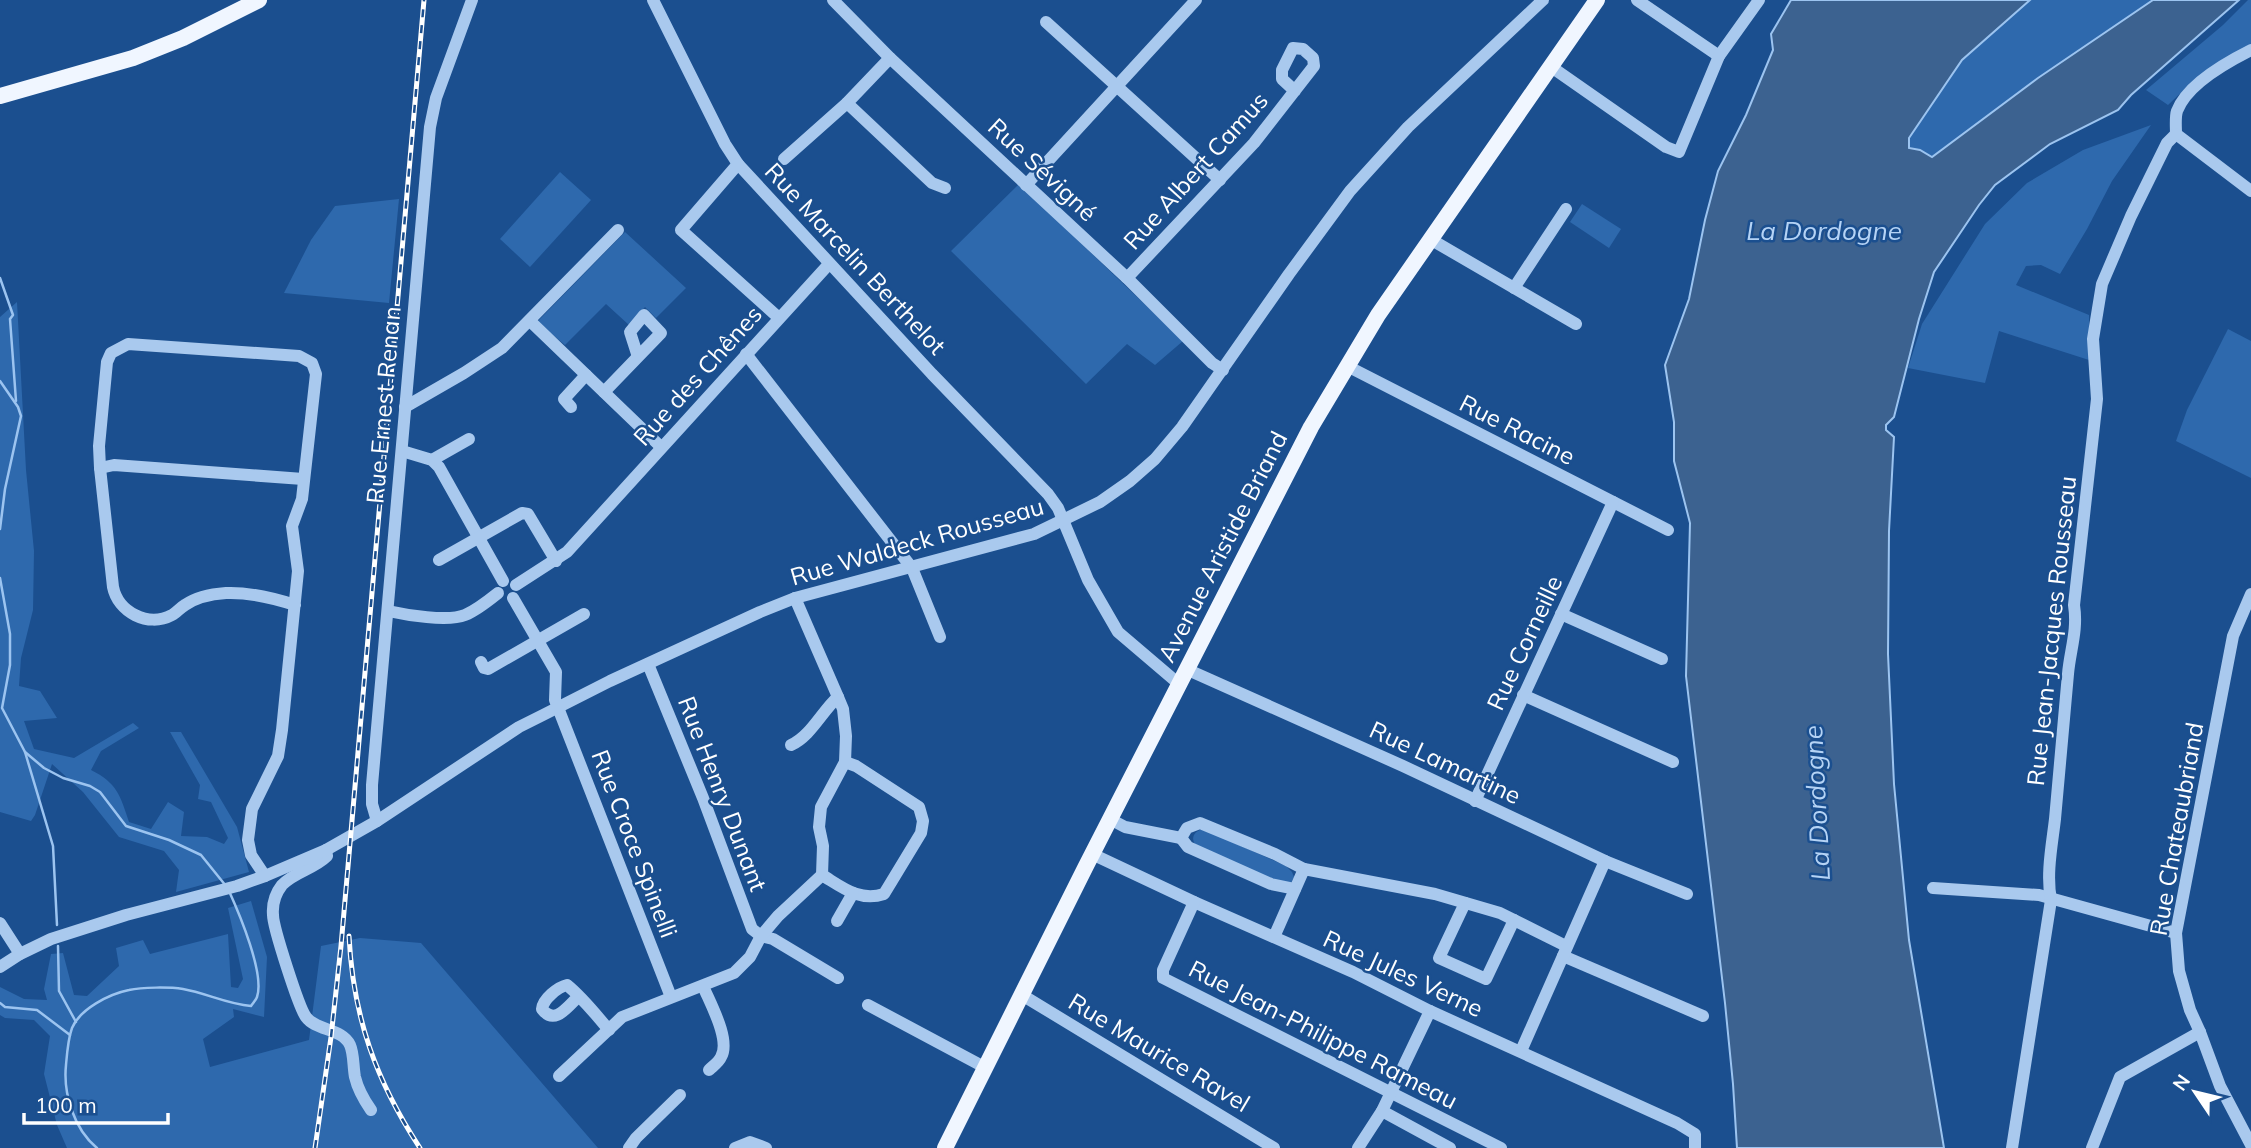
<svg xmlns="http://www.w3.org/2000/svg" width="2251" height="1148" font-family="Mulish,sans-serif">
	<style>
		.green { fill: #2e69ad }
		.water { fill: #3c6290; stroke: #9cc4f0; stroke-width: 2 }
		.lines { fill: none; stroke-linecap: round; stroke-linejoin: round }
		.stream { stroke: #9cc4f0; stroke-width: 2.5 }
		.minor { stroke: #a9c9ee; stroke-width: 12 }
		.major { stroke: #f0f6ff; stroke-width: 16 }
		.rail-casing { stroke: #fff; stroke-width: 5 }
		.rail { stroke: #1b4f8f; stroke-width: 2.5; stroke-dasharray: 8; stroke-linecap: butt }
		.labels { text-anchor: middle; stroke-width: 5; stroke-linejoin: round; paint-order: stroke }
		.street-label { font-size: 24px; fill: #fff; stroke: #1b4f8f }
		.water-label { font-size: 26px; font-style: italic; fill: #b5d3f5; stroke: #1b4f8f }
	</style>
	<rect width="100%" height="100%" fill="#1b4f8f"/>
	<!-- green -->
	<g class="green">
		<path d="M2030 0H2153L2038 78 1932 157 1920 151 1909 148V138L1962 60Z"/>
		<path d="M2248 0H2251V44L2189 85 2168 105 2146 90 2223 25Z"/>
		<path d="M2151 125 2112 181 2087 229 2060 274 2041 265 2026 266 2016 285 2089 315V360L1999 331 1985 383 1908 368 1922 324 1985 224 2027 183 2083 150Z"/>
		<path d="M560 172 591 200 530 267 500 239Z"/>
		<path d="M1019 184 1183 341 1155 365 1127 344 1086 384 951 251Z"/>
		<path d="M399 199 389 303 284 293 311 240 335 206Z"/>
		<path d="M1582 204 1621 229 1609 248 1570 222Z"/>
		<path d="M625 232 686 288 656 318 645 307 629 325 606 304 565 345 537 322Z"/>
		<path d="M17 302 26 470 34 551 33 610 21 658 19 686 40 691 57 718 24 721 34 749 74 758 133 723 139 728 101 751 91 770C117 783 120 795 129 822L151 829 168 802 184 812 181 836 207 837 224 844 228 838 211 802 198 799 200 785 170 732H181L237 827 249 872 176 892 179 870 164 851 119 837 83 792 52 764 35 815 31 821 0 812V317Z"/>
		<path d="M2228 329 2251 341V478L2176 441 2187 410Z"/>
		<path d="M1203 829 1286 866 1292 872 1294 877 1291 883 1285 885 1196 846C1190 838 1194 831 1203 829Z"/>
		<path d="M251 901 267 957 264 1017 233 1009 234 1017 203 1039 210 1067 309 1040 321 946 360 938 421 943 598 1148H67L57 1125 44 1074 50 1036 34 1020 5 1018 0 1015V987L24 999 47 1000 44 989 51 954 63 953 74 995 87 996 119 966 116 948 143 940 150 954 228 934 231 987 238 988 243 979 228 908Z"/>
	</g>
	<!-- water -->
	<path class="water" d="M1791 0H2030L1962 60 1909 138V148L1920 150 1932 157 2038 78 2153 0H2239L2131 95 2118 110 2050 144 1995 185 1979 205 1934 272 1919 319 1894 417 1886 425V430L1894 437 1889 531 1888 654 1894 784 1909 940 1944 1148H1737L1733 1084 1725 1003 1686 676 1690 523 1674 461V422L1665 365 1689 299 1705 220 1718 171 1746 115 1773 50 1771 34Z"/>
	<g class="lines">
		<!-- stream -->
		<g class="stream">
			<path d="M0 278 13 315 10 319 16 401"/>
			<path d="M0 381 18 407 21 416 5 489 0 529"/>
			<path d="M0 578 10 634V665L2 708 25 752 44 768 63 778 90 786 100 792 126 826 169 840 201 855 226 886"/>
			<path d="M25 752 53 846 57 925"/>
			<path d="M58 946 59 991 76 1022"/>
			<path d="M0 1003 5 1007 37 1010 70 1035"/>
			<path d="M97 1148C74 1129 63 1094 66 1065 67 1053 68 1039 72 1028 80 1009 109 994 129 990 142 987 170 987 183 989 206 993 227 1004 251 1006 253 1003 256 1000 257 997 265 974 239 913 229 891"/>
		</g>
		<!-- minor -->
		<g class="minor">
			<path d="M653 0 725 144 738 164 932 374 1048 494 1058 508 1088 580 1118 632 1179 684"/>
			<path d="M833 0 890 58 1127 278 1212 363 1223 370"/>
			<path d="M1637 0 1719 56"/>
			<path d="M1046 22 1220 180"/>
			<path d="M890 58 847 103 932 183 945 188"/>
			<path d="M1550 66 1666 147 1679 152 1719 56 1759 0"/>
			<path d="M2176 134C2176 127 2175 117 2177 111 2187 84 2227 62 2251 50"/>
			<path d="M2176 134 2251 191"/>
			<path d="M784 159 847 103"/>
			<path d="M738 164 681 230 779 318"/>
			<path d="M1026 185 1196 0"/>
			<path d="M1430 239 1576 324"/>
			<path d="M1127 278 1254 143 1314 66 1313 58 1303 49 1293 48 1282 70V79L1295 91"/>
			<path d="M1514 288 1566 209"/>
			<path d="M530 321 661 447"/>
			<path d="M746 354 912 568 940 637"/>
			<path d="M1347 366 1668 530"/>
			<path d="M604 392 661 333 644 315 630 332 638 357"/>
			<path d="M405 407 464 373 502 348 618 230"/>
			<path d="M571 407 564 399 586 375"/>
			<path d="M402 451 432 460 439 467 503 581"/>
			<path d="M432 460 469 439"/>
			<path d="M100 468 114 465 303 479"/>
			<path d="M439 560 522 513 528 514 556 561"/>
			<path d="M516 585 567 552 829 264"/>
			<path d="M2251 594 2233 636 2176 933 2179 971 2190 1010 2200 1032 2220 1086 2251 1145"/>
			<path d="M513 598 556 672 555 700 671 997"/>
			<path d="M388 611C406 615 448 622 465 615 477 610 488 601 498 593"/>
			<path d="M1561 614 1662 659"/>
			<path d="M481 662 484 668 488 669 584 614"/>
			<path d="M648 664 703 798 752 929 761 936 773 939 838 978"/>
			<path d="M1186 669 1403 766 1605 861 1687 894"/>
			<path d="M1523 695 1673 762"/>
			<path d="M791 745C811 736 822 711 838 697"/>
			<path d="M1475 801 1613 502"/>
			<path d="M1110 819 1125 827 1181 838 1187 828 1200 823 1275 854 1304 869"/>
			<path d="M377 821 372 804V785L430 127 436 98 472 0"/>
			<path d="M1181 838 1188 847 1271 884 1295 889"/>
			<path d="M326 850 327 856C314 869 294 872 282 885 275 894 272 903 273 915 273 927 299 1008 306 1017 316 1031 342 1028 350 1045 354 1054 353 1067 355 1077 358 1090 364 1100 371 1110"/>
			<path d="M1092 854 1194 902 1353 972 1430 1011 1677 1123 1695 1134V1148"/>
			<path d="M822 875C842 887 859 902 884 894L921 833 923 821 919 807 856 766 845 762"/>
			<path d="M265 876 251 855 248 840 252 809 278 756 282 730 298 571 292 526 302 499 316 374 312 363 299 356 128 344 111 353 107 362 99 446 100 468 113 587C118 612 148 628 172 615 176 613 180 608 185 605 195 598 212 594 226 593 249 592 273 598 295 605"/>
			<path d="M1933 888 2039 895 2176 933"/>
			<path d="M1194 902 1163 970V978L1501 1148"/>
			<path d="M1465 903 1439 958 1486 979 1514 920"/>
			<path d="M837 921 853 893"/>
			<path d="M0 923 20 954"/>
			<path d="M1274 937 1304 869 1435 894 1500 913 1566 946"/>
			<path d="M1563 956 1703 1016"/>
			<path d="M0 967 20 954 51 939 126 915 237 886 265 876 326 850 377 821 519 727 543 715 610 681 760 612 795 598 1034 534 1100 502 1130 481 1155 459 1182 427 1289 274 1350 191 1408 127 1543 0"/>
			<path d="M703 986C710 1003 731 1040 721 1057 719 1062 713 1066 709 1070"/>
			<path d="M1022 995 1274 1148"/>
			<path d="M579 996C567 1007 555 1026 542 1009 543 999 558 987 567 985 583 998 596 1015 609 1030"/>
			<path d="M868 1005 986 1068"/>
			<path d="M1521 1051 1605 861"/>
			<path d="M559 1076 622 1017 734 973 750 957 761 936 778 916 822 875 823 846 819 827 821 807 845 762 846 736 843 709 838 697 795 598"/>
			<path d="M1382 1111 1450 1148"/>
			<path d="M629 1148 636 1138 680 1095"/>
			<path d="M735 1148 750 1142 766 1148"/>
			<path d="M1358 1148 1382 1111 1430 1011"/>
			<path d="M2012 1148 2051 900C2046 874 2052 845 2055 819 2059 771 2064 723 2068 674 2070 650 2078 631 2074 605L2097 399 2093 339 2102 284 2131 216 2167 143 2176 134"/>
			<path d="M2092 1148 2120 1077 2200 1032"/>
		</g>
		<!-- major -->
		<g class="major">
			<path d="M0 96 133 58 183 38 259 0"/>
			<path d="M945 1148 1086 866 1311 427 1378 315 1597 0"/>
		</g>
		<!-- rail casing -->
		<g class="rail-casing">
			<g id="rail">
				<path d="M349 936C353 1017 376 1081 420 1148"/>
				<path d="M315 1148 331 1037 341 946 424 0"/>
			</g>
		</g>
		<!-- rail -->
		<use href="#rail" class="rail"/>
	</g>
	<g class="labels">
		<!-- street labels -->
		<g class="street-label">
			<text transform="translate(1042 170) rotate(43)" y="8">Rue Sévigné</text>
			<text transform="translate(1196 171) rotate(-48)" y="8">Rue Albert Camus</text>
			<text transform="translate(855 259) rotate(47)" y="8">Rue Marcelin Berthelot</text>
			<text transform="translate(698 376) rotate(-48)" y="8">Rue des Chênes</text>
			<text transform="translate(384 405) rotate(-85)" y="8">Rue Ernest Renan</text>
			<text transform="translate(1517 430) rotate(27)" y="8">Rue Racine</text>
			<text transform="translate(917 542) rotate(-16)" y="8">Rue Waldeck Rousseau</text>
			<text transform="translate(1223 547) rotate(-63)" y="8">Avenue Aristide Briand</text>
			<text transform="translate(2052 631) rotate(-84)" y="8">Rue Jean-Jacques Rousseau</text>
			<text transform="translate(1525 643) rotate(-65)" y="8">Rue Corneille</text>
			<text transform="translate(1445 763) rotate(25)" y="8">Rue Lamartine</text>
			<text transform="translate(722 794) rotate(69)" y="8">Rue Henry Dunant</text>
			<text transform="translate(2177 829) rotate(-80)" y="8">Rue Chateaubriand</text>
			<text transform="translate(634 844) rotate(69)" y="8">Rue Croce Spinelli</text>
			<text transform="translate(1403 974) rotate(25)" y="8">Rue Jules Verne</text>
			<text transform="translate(1323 1035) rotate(27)" y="8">Rue Jean-Philippe Rameau</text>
			<text transform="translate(1159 1053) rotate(31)" y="8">Rue Maurice Ravel</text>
		</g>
		<!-- water labels -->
		<g class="water-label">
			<text x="1824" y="240">La Dordogne</text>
			<text transform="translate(1817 803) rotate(-93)" y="9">La Dordogne</text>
		</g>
	</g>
	<!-- north arrow -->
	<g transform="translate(2195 1092) rotate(305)" stroke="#1b4f8f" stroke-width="5" paint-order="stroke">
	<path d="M0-5L12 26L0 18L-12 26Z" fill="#ffffff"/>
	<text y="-10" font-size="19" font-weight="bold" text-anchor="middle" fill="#ffffff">N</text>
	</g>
	<!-- scale -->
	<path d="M24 1113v10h144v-10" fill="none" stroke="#ffffff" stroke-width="3.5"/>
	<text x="35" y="1113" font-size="21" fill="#ffffff" stroke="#1b4f8f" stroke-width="5" paint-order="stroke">100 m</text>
</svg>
